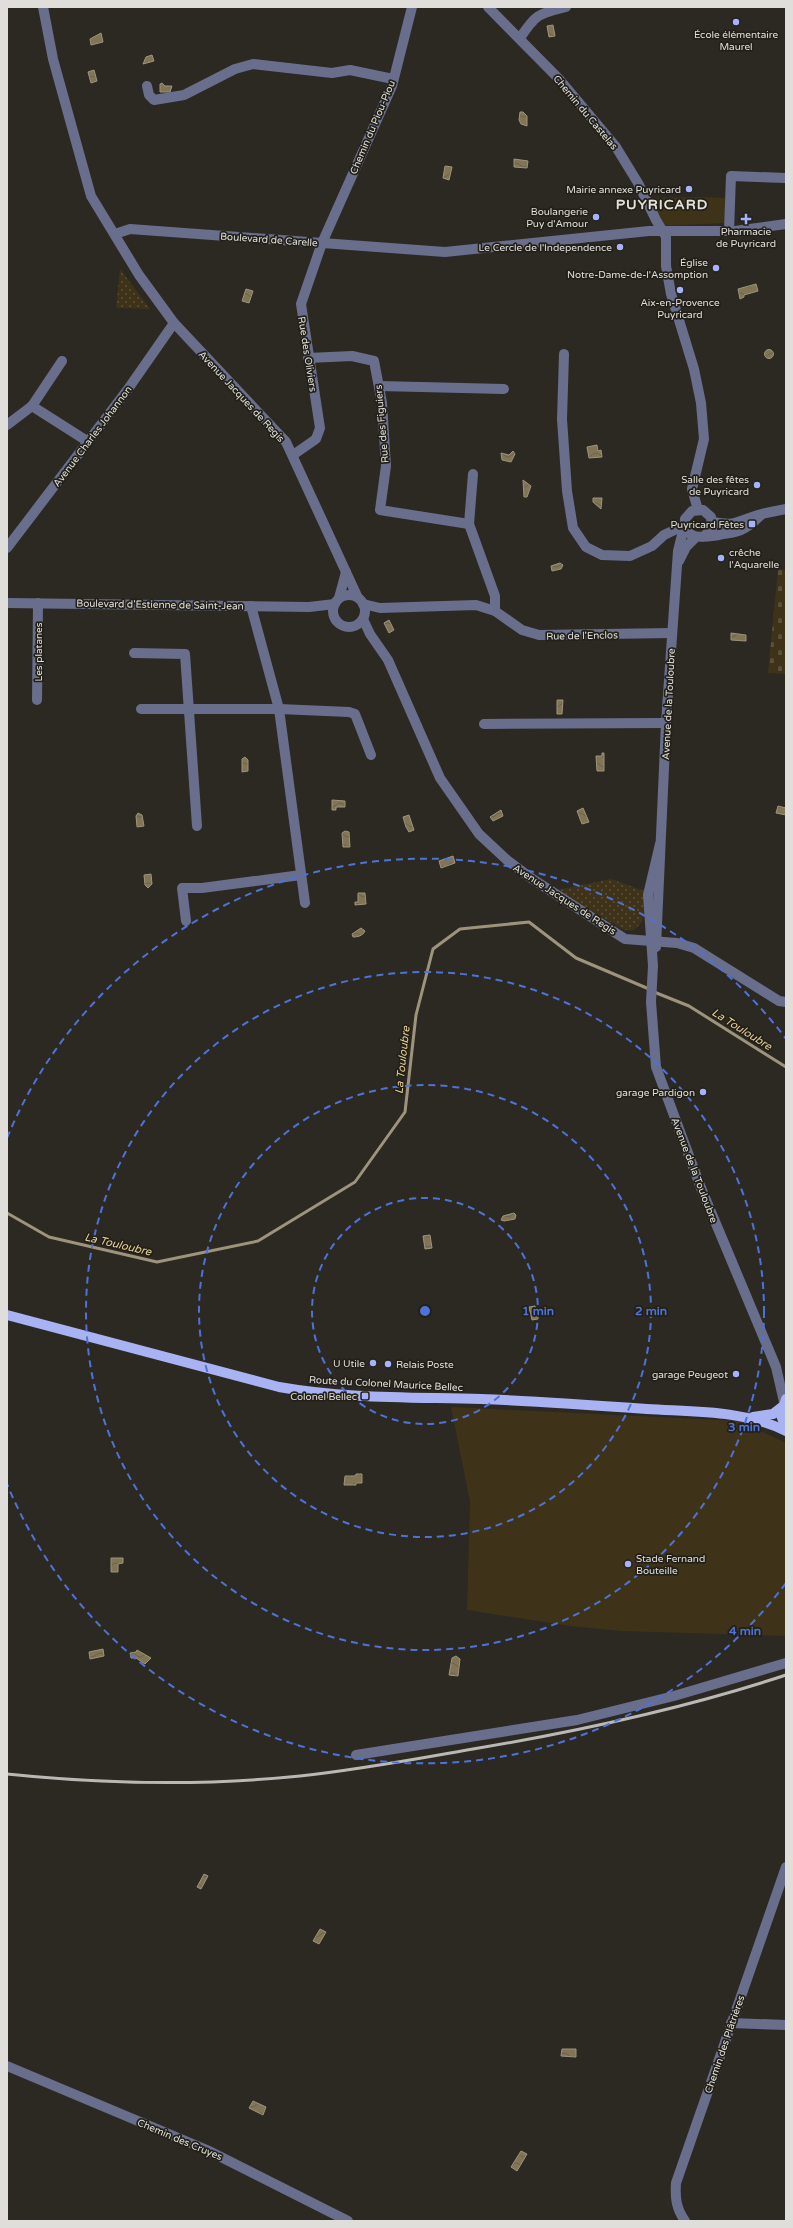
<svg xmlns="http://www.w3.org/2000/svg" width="793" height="2228" font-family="'Varela Round',sans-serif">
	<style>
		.cemetery { fill: url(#cemetery-stones) }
		.park { fill: url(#park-dots) }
		.garden { fill: #3e3319 }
		.water { fill: url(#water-waves); stroke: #9e947d }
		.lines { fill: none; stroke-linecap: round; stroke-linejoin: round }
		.stream { stroke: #9e947d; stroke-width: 3 }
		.minor { stroke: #696e8d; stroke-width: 10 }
		.major { stroke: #a9b2f2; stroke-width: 10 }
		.rail { stroke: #bab8b4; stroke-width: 3 }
		.ring { fill: none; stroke: #4e72d8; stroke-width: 2; stroke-dasharray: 7 5 }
		.poi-dot { fill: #a7b1fc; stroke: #222019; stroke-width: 1.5 }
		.labels { text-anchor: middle; stroke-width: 3.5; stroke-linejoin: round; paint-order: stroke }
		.poi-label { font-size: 10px; fill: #e0deda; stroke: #222019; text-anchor: end }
		.street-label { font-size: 10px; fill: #e0deda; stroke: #222019 }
		.water-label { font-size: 11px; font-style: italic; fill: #e7d096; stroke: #222019 }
		.district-label { font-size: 14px; font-weight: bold; letter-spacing: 1px; fill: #e5e2d9; stroke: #222019 }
		.centre { fill: #4e72d8; stroke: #222019; stroke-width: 2 }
		.ring-label { font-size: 12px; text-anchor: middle; font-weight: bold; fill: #4e72d8; stroke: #222019; stroke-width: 3.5; stroke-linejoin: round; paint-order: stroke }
	</style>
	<defs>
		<pattern id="cemetery-stones" width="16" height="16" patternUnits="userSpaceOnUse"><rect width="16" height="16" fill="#3e3319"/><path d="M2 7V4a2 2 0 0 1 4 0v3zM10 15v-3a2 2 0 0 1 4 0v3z" fill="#5a503a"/></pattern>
		<pattern id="park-dots" width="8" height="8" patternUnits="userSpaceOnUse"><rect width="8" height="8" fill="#3e3319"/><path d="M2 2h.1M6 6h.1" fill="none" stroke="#5a503a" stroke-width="1.8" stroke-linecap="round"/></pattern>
		<pattern id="water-waves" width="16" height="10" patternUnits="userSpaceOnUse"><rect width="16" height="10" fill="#827555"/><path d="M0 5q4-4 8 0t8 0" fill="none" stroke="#69614d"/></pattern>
	</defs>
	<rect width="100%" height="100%" fill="#2c2923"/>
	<!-- cemetery -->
	<path class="cemetery" d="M778 569 786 570V674L768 673Z"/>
	<!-- park -->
	<g class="park">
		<path d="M120 269 150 309 116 308Z"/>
		<path d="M611 879 644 891C643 909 649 922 631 931L622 929 558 890Z"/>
	</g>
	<!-- garden -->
	<g class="garden">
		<path d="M702 197 725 198V223L659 226 651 198Z"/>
		<path d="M451 1407 740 1421 786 1443V1636L622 1631 570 1626 467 1610 470 1502Z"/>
	</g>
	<!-- water -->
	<g class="water">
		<path d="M553 25 555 36 549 37 547 26Z"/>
		<path d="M101 33 103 42 91 45 90 39Z"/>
		<path d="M152 55 154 61 143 64 146 57Z"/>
		<path d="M94 70 97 81 91 83 88 72Z"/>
		<path d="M162 83 165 86H172L170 92H160V84Z"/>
		<path d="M520 112H523L527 116V126L521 124 519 120Z"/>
		<path d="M514 159 528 161 527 168 514 167Z"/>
		<path d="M445 166 452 167 449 180 443 178Z"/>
		<path d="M756 284 758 291 744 295V297L740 299 738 289Z"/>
		<path d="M246 289 253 291 249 303 242 301Z"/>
		<circle cx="769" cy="354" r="4.5"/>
		<path d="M597 445 598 451 601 450 602 457 589 458 587 447Z"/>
		<path d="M513 451 515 454 511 462 502 460 501 453 509 455Z"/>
		<path d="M523 480 531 486 527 497H524Z"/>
		<path d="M593 498H602L601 509 593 502Z"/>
		<path d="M560 563 563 565 561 569 552 571 551 566Z"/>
		<path d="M389 620 394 630 389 633 384 623Z"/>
		<path d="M731 633 746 635V641L731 640Z"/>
		<path d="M557 700H563L562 714H557Z"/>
		<path d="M602 753H604V771H597L596 756H602Z"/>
		<path d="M245 757 248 760V771L242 772V759Z"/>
		<path d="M332 800 345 801V807H336V810H332Z"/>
		<path d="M778 806 786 808V815L776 813Z"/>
		<path d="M583 808 589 822 582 824 577 811Z"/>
		<path d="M501 810 503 816 493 821 490 817Z"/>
		<path d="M138 813 142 815 144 826 137 827 136 816Z"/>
		<path d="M409 815 414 830 409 832 406 827 403 817Z"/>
		<path d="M345 831 349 832 350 847H343L342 833Z"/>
		<path d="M453 856 455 863 441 868 439 861Z"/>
		<path d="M151 874 152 884 148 888 145 885 144 875Z"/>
		<path d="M358 893H365L366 904 355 905V902H358Z"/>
		<path d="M361 928 365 931C363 936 357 937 353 937L352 934Z"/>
		<path d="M514 1213 516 1215 515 1219 504 1221 501 1220 503 1216Z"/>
		<path d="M430 1235 432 1248 425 1249 423 1236Z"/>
		<path d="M535 1306 538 1319 532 1320 529 1307Z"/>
		<path d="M356 1474H362V1483H356V1485H344L345 1476H355Z"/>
		<path d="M111 1558H123V1563L118 1564V1572H111Z"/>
		<path d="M103 1649 104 1656 90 1659 89 1652Z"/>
		<path d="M137 1650 151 1658 145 1664 136 1658H131L130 1653 136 1652Z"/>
		<path d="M456 1656 460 1659 458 1676 449 1675 452 1658Z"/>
		<path d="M204 1874 208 1876 201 1889 197 1887Z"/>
		<path d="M320 1929 326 1932 319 1944 313 1941Z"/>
		<path d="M562 2049H576V2057L561 2056Z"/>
		<path d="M253 2101 266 2107 263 2115 249 2108Z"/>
		<path d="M521 2151 527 2154 517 2171 511 2167Z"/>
	</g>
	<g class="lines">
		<!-- stream -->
		<g class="stream">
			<path d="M654 992 689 1006 786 1067"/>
			<path d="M7 1213 49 1237 157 1262 258 1241 355 1182 405 1112 416 1015 433 949 460 929 529 922 576 958 649 989"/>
		</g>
		<!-- minor -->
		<g class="minor">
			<path d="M43 7 53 59 91 196 139 275 174 323 286 442 358 598"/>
			<path d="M488 7 559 79 616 147 638 183 656 220 666 237V266L671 294 694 369 701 403 704 439 692 489 698 510"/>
			<path d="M520 38C536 14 538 14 566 7"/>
			<path d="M147 86 149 95 154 100 184 95 235 69 253 64 332 73 350 70 393 79"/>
			<path d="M729 231 731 176 786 178"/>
			<path d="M115 234 130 229 445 252 649 231H735L786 224"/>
			<path d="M564 354 562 419 567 491 573 528 586 547 602 555 630 556 652 546 664 535 685 525"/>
			<path d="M308 358 352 356 374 361 382 403 386 466 380 510 469 524"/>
			<path d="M379 386 504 389"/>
			<path d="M32 406 87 441"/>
			<path d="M7 425 32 406 62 361"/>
			<path d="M293 455 316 439 320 428 301 304 322 243 392 86 412 7"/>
			<path d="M473 474 469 524 495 596V611"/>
			<path d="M713 522C735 526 733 523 752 517 763 513 775 511 786 509"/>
			<path d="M703 537 712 529 711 517 703 510 692 511 685 519C683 542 705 537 719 535 726 533 735 533 741 530 749 527 755 521 761 515"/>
			<path d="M7 548 128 389 174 323"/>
			<path d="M679 561 686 547 695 538"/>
			<circle cx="349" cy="611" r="16"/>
			<path d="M339 598 346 572"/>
			<path d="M7 603 309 607 335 604"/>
			<path d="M363 604 380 608 476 605 495 611 522 630 539 635 672 633"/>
			<path d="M251 606 279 709 305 903"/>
			<path d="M363 619 370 634 388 660 440 778 479 834 507 860 531 878 625 939 677 943 694 948 779 1001 786 1002"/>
			<path d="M134 653 185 654 197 826"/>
			<path d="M37 700 38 603"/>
			<path d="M141 709H279L349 712 355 714 371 755"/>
			<path d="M484 724 666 723"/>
			<path d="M660 844 648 895 653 966 651 1002 656 1067 701 1188 776 1367 784 1402"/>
			<path d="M186 921 182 888H202L301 875"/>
			<path d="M656 947 666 723 678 551 682 535 686 529"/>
			<path d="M356 1755 577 1720 674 1696 786 1663"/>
			<path d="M731 2023 786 2025"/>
			<path d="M7 2066 207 2150 348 2221"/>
			<path d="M685 2221C676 2208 675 2198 676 2183L786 1867"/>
		</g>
		<!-- major -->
		<g class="major">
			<path d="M7 1315 279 1387C346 1399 414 1397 481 1399 536 1401 592 1405 647 1409 693 1412 744 1410 786 1431"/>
			<path d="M786 1399 781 1415 786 1429"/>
			<path d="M753 1417 773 1414 782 1407"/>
		</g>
		<!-- rail -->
		<path class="rail" d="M7 1774C104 1784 203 1786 300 1776 358 1770 416 1759 473 1749 580 1731 683 1709 786 1675"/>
	</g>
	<!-- distance rings -->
	<g class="ring">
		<circle cx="425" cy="1311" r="113"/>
		<circle cx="425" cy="1311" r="226"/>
		<circle cx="425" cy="1311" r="339"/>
		<path d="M786 1583A452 452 0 0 1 7 1484M7 1138A452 452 0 0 1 786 1039"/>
	</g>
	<!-- markers -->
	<g class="poi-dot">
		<circle cx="736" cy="22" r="4"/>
		<circle cx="689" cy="189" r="4"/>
		<circle cx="596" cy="217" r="4"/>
		<path d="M744 213h4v4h4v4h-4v4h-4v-4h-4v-4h4z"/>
		<circle cx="620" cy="247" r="4"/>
		<circle cx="716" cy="268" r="4"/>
		<circle cx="680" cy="290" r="4"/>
		<circle cx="757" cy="485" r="4"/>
		<rect x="748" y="520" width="8" height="8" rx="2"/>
		<circle cx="721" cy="558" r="4"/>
		<circle cx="703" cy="1092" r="4"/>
		<circle cx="373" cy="1363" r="4"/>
		<circle cx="388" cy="1364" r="4"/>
		<circle cx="736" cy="1374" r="4"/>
		<rect x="361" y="1392" width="8" height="8" rx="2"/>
		<circle cx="628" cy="1564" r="4"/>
	</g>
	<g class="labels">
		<!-- poi labels -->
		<g class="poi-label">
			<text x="736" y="38" text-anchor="middle">École élémentaire<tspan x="736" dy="12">Maurel</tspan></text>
			<text x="681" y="193">Mairie annexe Puyricard</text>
			<text x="588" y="215">Boulangerie<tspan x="588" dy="12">Puy d'Amour</tspan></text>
			<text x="746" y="235" text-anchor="middle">Pharmacie<tspan x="746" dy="12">de Puyricard</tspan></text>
			<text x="612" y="251">Le Cercle de l'Independence</text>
			<text x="708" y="266">Église<tspan x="708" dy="12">Notre-Dame-de-l'Assomption</tspan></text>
			<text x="680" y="306" text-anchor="middle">Aix-en-Provence<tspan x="680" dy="12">Puyricard</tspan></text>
			<text x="749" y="483">Salle des fêtes<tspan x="749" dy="12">de Puyricard</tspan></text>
			<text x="744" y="528">Puyricard Fêtes</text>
			<text x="729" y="556" text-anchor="start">crêche<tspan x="729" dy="12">l'Aquarelle</tspan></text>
			<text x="695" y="1096">garage Pardigon</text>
			<text x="365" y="1367">U Utile</text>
			<text x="396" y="1368" text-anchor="start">Relais Poste</text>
			<text x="728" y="1378">garage Peugeot</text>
			<text x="357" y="1400">Colonel Bellec</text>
			<text x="636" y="1562" text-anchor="start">Stade Fernand<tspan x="636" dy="12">Bouteille</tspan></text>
		</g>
		<!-- street labels -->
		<g class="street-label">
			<text transform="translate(586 112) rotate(50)" y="4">Chemin du Castelas</text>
			<text transform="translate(372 127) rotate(-67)" y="4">Chemin du Piou-Piou</text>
			<text transform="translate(269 239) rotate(4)" y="4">Boulevard de Carelle</text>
			<text transform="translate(308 354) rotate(81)" y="4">Rue des Oliviers</text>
			<text transform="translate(242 396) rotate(47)" y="4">Avenue Jacques de Regis</text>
			<text transform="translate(381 424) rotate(-95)" y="4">Rue des Figuiers</text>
			<text transform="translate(92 436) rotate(-53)" y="4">Avenue Charles Johannon</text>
			<text transform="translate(160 604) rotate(1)" y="4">Boulevard d'Estienne de Saint-Jean</text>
			<text transform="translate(582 635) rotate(-1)" y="4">Rue de l'Enclos</text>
			<text transform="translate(38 652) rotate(-90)" y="4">Les platanes</text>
			<text transform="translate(668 704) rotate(-87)" y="4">Avenue de la Touloubre</text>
			<text transform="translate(565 899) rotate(33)" y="4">Avenue Jacques de Regis</text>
			<text transform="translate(695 1170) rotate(69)" y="4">Avenue de la Touloubre</text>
			<text transform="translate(386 1383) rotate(3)" y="4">Route du Colonel Maurice Bellec</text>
			<text transform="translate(724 2044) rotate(-71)" y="4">Chemin des Plâtrières</text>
			<text transform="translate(180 2139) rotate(23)" y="4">Chemin des Cruyes</text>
		</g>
		<!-- water labels -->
		<g class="water-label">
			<text transform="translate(742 1029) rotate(32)" y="4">La Touloubre</text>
			<text transform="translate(402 1060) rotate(-84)" y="4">La Touloubre</text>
			<text transform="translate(118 1244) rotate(13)" y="4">La Touloubre</text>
		</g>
		<!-- district labels -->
		<g class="district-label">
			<text x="662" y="209">PUYRICARD</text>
		</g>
	</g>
	<circle cx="425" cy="1311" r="6" class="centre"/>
	<g class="ring-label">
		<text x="538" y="1315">1 min</text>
		<text x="651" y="1315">2 min</text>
		<text x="744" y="1431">3 min</text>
		<text x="745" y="1635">4 min</text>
	</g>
	<!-- border -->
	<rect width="793" height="2228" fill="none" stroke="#e0deda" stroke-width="16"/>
</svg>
